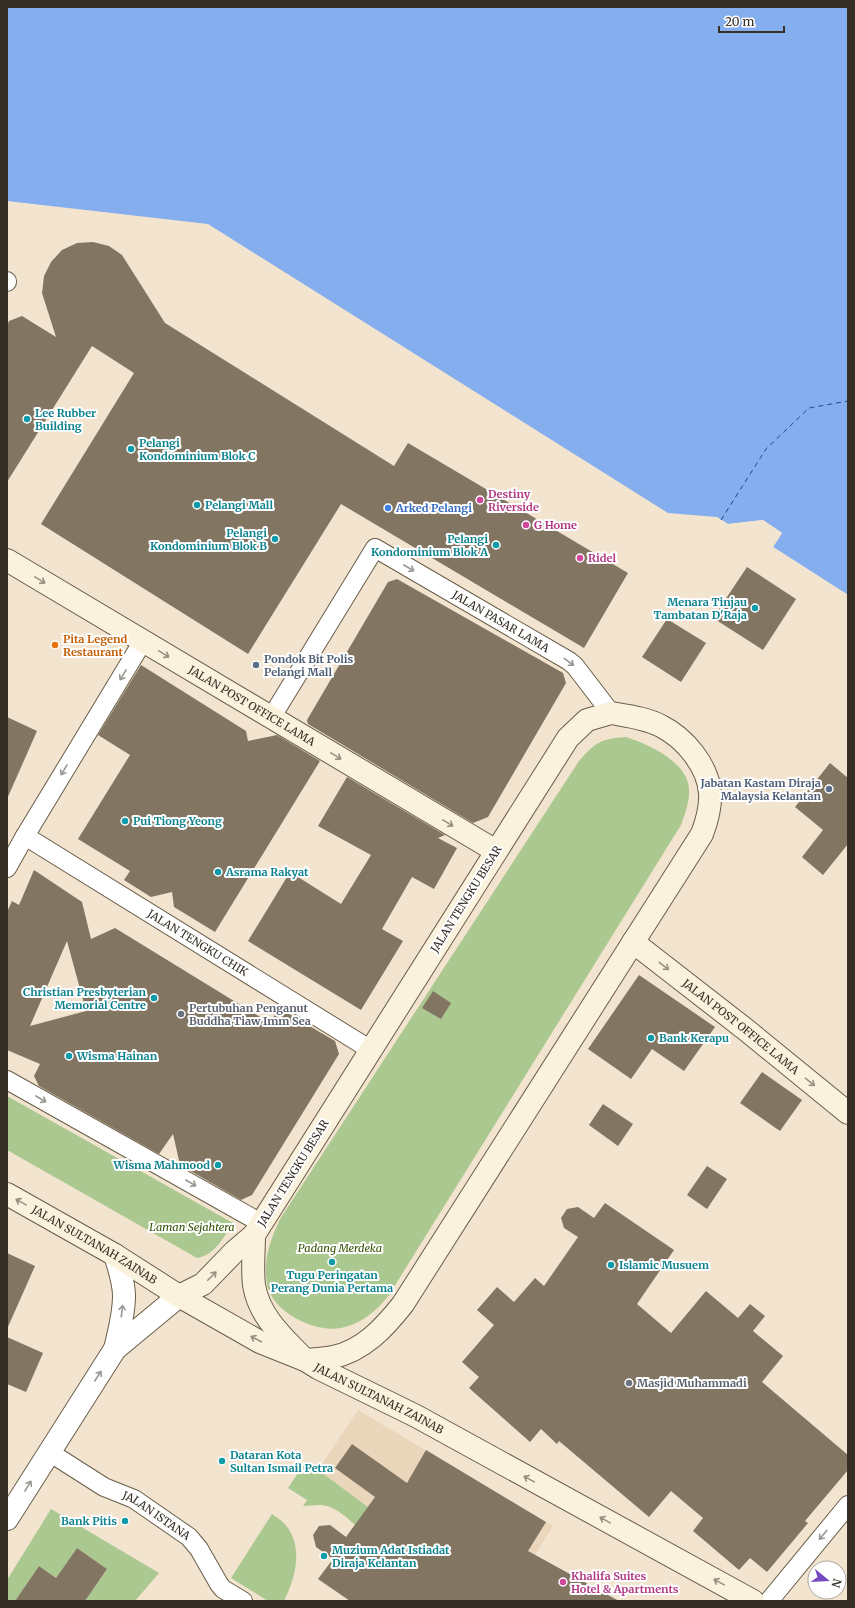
<svg xmlns="http://www.w3.org/2000/svg" width="855" height="1608" font-family="Merriweather,serif">
	<style>
		.built { fill: #ead6bb }
		.green { fill: #aac890 }
		.water { fill: #85aeef }
		.pier { fill: #f3e4cf }
		.lines { fill: none; stroke-linecap: round; stroke-linejoin: round }
		.ferry { stroke: #174994; stroke-width: 1; stroke-dasharray: 5 4; stroke-linecap: butt }
		.building { fill: #827562; fill-rule: evenodd }
		.minor-casing { stroke: #695d4a; stroke-width: 20 }
		.tertiary-casing { stroke: #695d4a; stroke-width: 24 }
		.secondary-casing { stroke: #695d4a; stroke-width: 24 }
		.minor { stroke: #fff; stroke-width: 18 }
		.tertiary { stroke: #fff; stroke-width: 22 }
		.secondary { stroke: #faf2dc; stroke-width: 22 }
		.oneway { stroke: #9a9793 }
		.oneway2 { stroke: #989082 }
		.culture-dot { fill: #0f9aa8; stroke: #fff; stroke-width: 1.5 }
		.hotel-dot { fill: #d1479c; stroke: #fff; stroke-width: 1.5 }
		.shop-dot { fill: #3f7fe0; stroke: #fff; stroke-width: 1.5 }
		.food-dot { fill: #e8710a; stroke: #fff; stroke-width: 1.5 }
		.service-dot { fill: #5c6f8a; stroke: #fff; stroke-width: 1.5 }
		.worship-dot { fill: #6b7280; stroke: #fff; stroke-width: 1.5 }
		.labels { text-anchor: middle; stroke-width: 4; stroke-linejoin: round; paint-order: stroke }
		.culture-label { font-size: 11px; font-weight: bold; fill: #0d838f; stroke: #fff; text-anchor: start }
		.hotel-label { font-size: 11px; font-weight: bold; fill: #b23c85; stroke: #fff; text-anchor: start }
		.shop-label { font-size: 11px; font-weight: bold; fill: #366cbe; stroke: #fff; text-anchor: start }
		.street-label { font-size: 11px; fill: #352f27; stroke: #fff }
		.food-label { font-size: 11px; font-weight: bold; fill: #c56008; stroke: #fff; text-anchor: start }
		.service-label { font-size: 11px; font-weight: bold; fill: #4e5e75; stroke: #fff; text-anchor: start }
		.worship-label { font-size: 11px; font-weight: bold; fill: #5b616d; stroke: #fff; text-anchor: start }
		.park-label { font-size: 11px; font-style: italic; fill: #315101; stroke: #fff }
	</style>
	<rect width="100%" height="100%" fill="#f3e4cf"/>
	<!-- built -->
	<path class="built" d="M358 1410 553 1526 527 1568 382 1517 318 1470Z"/>
	<!-- green -->
	<g class="green">
		<path d="M626 737C648 744 688 762 689 789 690 801 685 813 681 825L389 1295C377 1310 364 1322 345 1327 318 1335 272 1313 267 1284 263 1259 270 1241 280 1219L579 761C596 742 600 739 626 737Z"/>
		<path d="M7 1096 233 1223C223 1238 215 1255 197 1258L7 1150Z"/>
		<path d="M306 1461 368 1507 355 1525C345 1516 334 1505 319 1505 314 1505 309 1506 303 1506L307 1500 288 1488Z"/>
		<path d="M51 1509 159 1573 135 1601H85L107 1569 77 1548 56 1578 39 1566 15 1601H7V1580Z"/>
		<path d="M272 1514C278 1518 284 1522 288 1528 303 1550 295 1579 284 1601H268L231 1578Z"/>
	</g>
	<!-- water -->
	<path class="water" d="M7 7H848V595L773 547 782 533 763 520 728 524 717 517 668 513 208 224 7 201Z"/>
	<!-- pier -->
	<path class="pier" d="M717 517 728 524 763 520 782 533 773 547 848 595V597L771 549V546L779 533 762 522 728 526 716 519Z"/>
	<g class="lines">
		<!-- ferry -->
		<path class="ferry" d="M721 520 766 449 809 408 848 401"/>
	</g>
	<!-- building -->
	<g class="building">
		<path d="M93 242 109 246 122 255 165 323 394 466 408 443 628 573 584 648 341 504 248 654 41 524 134 373 92 346 7 482V326L9 321 22 316 56 337 42 293 44 276 51 262 62 250 77 243Z"/>
		<path d="M747 567 796 599 763 650 713 618Z"/>
		<path d="M397 579 563 673 566 683 488 817 473 823 308 724 307 720 388 582Z"/>
		<path d="M667 619 706 643 681 682 642 657Z"/>
		<path d="M141 665 246 731 248 741 277 735 320 761 215 932 174 907 172 892 151 897 124 880 130 871 78 839 130 755 98 735Z"/>
		<path d="M7 717 37 731 7 799Z"/>
		<path d="M830 763 848 778V844L823 875 802 857 823 830 795 807Z"/>
		<path d="M347 777 445 835 438 838 457 848 434 889 412 877 382 929 403 941 361 1010 248 941 290 872 341 904 371 855 318 826Z"/>
		<path d="M34 870 82 902 91 939 115 928 270 1023 279 1008 335 1041 339 1054 252 1195 241 1200 180 1165 173 1134 159 1154 39 1086 34 1076 40 1064 7 1050V912L12 901 19 905ZM67 941 86 1011 30 1026Z"/>
		<path d="M639 975 715 1027 684 1071 652 1049 631 1079 588 1049Z"/>
		<path d="M433 991 451 1003 441 1019 422 1008Z"/>
		<path d="M762 1072 802 1100 780 1131 740 1103Z"/>
		<path d="M603 1104 633 1124 618 1146 589 1125Z"/>
		<path d="M707 1166 727 1179 707 1209 687 1195Z"/>
		<path d="M605 1203 674 1250 637 1304 671 1333 706 1291 738 1318 750 1304 765 1316 753 1331 783 1356 762 1382 848 1455V1470L805 1521 808 1523 767 1572 750 1558 739 1570 693 1531 703 1518 671 1491 649 1517 559 1441 557 1444 541 1429 530 1442 469 1388 479 1377 462 1362 494 1325 477 1310 497 1287 514 1302 535 1278 544 1286 578 1237 564 1228 561 1218 567 1209 578 1207 594 1218Z"/>
		<path d="M7 1253 35 1266 7 1329Z"/>
		<path d="M7 1337 43 1353 26 1392 7 1384Z"/>
		<path d="M352 1444 407 1483 426 1450 546 1522 528 1551 619 1601H350L318 1579 333 1559 316 1547 313 1535 319 1526 330 1525 346 1537 375 1497 335 1468Z"/>
		<path d="M77 1548 107 1569 85 1601H15L39 1566 56 1578Z"/>
	</g>
	<g class="lines">
		<!-- minor casing -->
		<g class="minor-casing">
			<g id="minor">
				<path d="M7 282V281"/>
				<path id="s1" d="M271 718 375 548 569 661 575 666 611 713"/>
				<path id="s2" d="M25 836 371 1050"/>
				<path d="M7 868 25 836 143 641"/>
				<path d="M7 1080 261 1223"/>
				<path id="s3" d="M49 1452 104 1487 134 1499 189 1537 199 1549 219 1584 223 1589 243 1601"/>
				<path d="M769 1601 848 1505"/>
			</g>
		</g>
		<!-- tertiary casing -->
		<g class="tertiary-casing">
			<g id="tertiary">
				<path d="M115 1349C119 1332 124 1314 124 1296 124 1282 119 1268 115 1255"/>
				<path d="M7 1519 115 1349 179 1296"/>
			</g>
		</g>
		<!-- secondary casing -->
		<g class="secondary-casing">
			<g id="secondary">
				<path id="s4" d="M7 560 496 851"/>
				<path d="M611 713C628 716 646 718 661 726 685 738 708 766 710 793 711 808 707 821 702 834L403 1304C385 1327 363 1351 333 1357 324 1359 314 1359 305 1360 284 1338 259 1317 254 1285 252 1269 254 1251 254 1235L568 738 587 720Z"/>
				<path id="s5" d="M633 942 745 1029 848 1113"/>
				<path id="s6" d="M7 1194 115 1255 179 1296 260 1342 305 1360 318 1368 416 1416 753 1601"/>
				<path d="M179 1296 203 1284 234 1252 254 1235"/>
			</g>
		</g>
		<!-- minor -->
		<use href="#minor" class="minor"/>
		<!-- tertiary -->
		<use href="#tertiary" class="tertiary"/>
		<!-- secondary -->
		<use href="#secondary" class="secondary"/>
	</g>
	<!-- one-way arrows -->
	<defs><path id="oneway-shaft" d="M-6 0H5M1.5-3L5.5 0L1.5 3" fill="none" stroke-width="1.6" stroke-linecap="round" stroke-linejoin="round"/></defs>
	<g class="oneway">
		<use href="#oneway-shaft" transform="translate(409 568) rotate(30)"/>
		<use href="#oneway-shaft" transform="translate(569 662) rotate(37)"/>
		<use href="#oneway-shaft" transform="translate(123 675) rotate(121)"/>
		<use href="#oneway-shaft" transform="translate(64 770) rotate(121)"/>
		<use href="#oneway-shaft" transform="translate(41 1099) rotate(30)"/>
		<use href="#oneway-shaft" transform="translate(191 1183) rotate(30)"/>
		<use href="#oneway-shaft" transform="translate(122 1311) rotate(-83)"/>
		<use href="#oneway-shaft" transform="translate(98 1376) rotate(-57)"/>
		<use href="#oneway-shaft" transform="translate(28 1486) rotate(-58)"/>
		<use href="#oneway-shaft" transform="translate(823 1535) rotate(130)"/>
	</g>
	<g class="oneway2">
		<use href="#oneway-shaft" transform="translate(40 580) rotate(31)"/>
		<use href="#oneway-shaft" transform="translate(164 654) rotate(31)"/>
		<use href="#oneway-shaft" transform="translate(336 756) rotate(31)"/>
		<use href="#oneway-shaft" transform="translate(448 823) rotate(31)"/>
		<use href="#oneway-shaft" transform="translate(664 966) rotate(38)"/>
		<use href="#oneway-shaft" transform="translate(810 1082) rotate(39)"/>
		<use href="#oneway-shaft" transform="translate(21 1202) rotate(-151)"/>
		<use href="#oneway-shaft" transform="translate(212 1276) rotate(-45)"/>
		<use href="#oneway-shaft" transform="translate(256 1339) rotate(-152)"/>
		<use href="#oneway-shaft" transform="translate(529 1479) rotate(-151)"/>
		<use href="#oneway-shaft" transform="translate(605 1520) rotate(-151)"/>
		<use href="#oneway-shaft" transform="translate(719 1582) rotate(-151)"/>
	</g>
	<!-- markers -->
	<g class="culture-dot">
		<circle cx="27" cy="419" r="4"/>
		<circle cx="131" cy="449" r="4"/>
		<circle cx="197" cy="505" r="4"/>
		<circle cx="275" cy="539" r="4"/>
		<circle cx="496" cy="545" r="4"/>
		<circle cx="755" cy="608" r="4"/>
		<circle cx="125" cy="821" r="4"/>
		<circle cx="218" cy="872" r="4"/>
		<circle cx="154" cy="998" r="4"/>
		<circle cx="651" cy="1038" r="4"/>
		<circle cx="69" cy="1056" r="4"/>
		<circle cx="218" cy="1165" r="4"/>
		<circle cx="332" cy="1262" r="4"/>
		<circle cx="611" cy="1265" r="4"/>
		<circle cx="222" cy="1461" r="4"/>
		<circle cx="125" cy="1521" r="4"/>
		<circle cx="324" cy="1556" r="4"/>
	</g>
	<g class="hotel-dot">
		<circle cx="480" cy="500" r="4"/>
		<circle cx="526" cy="525" r="4"/>
		<circle cx="580" cy="558" r="4"/>
		<circle cx="563" cy="1582" r="4"/>
	</g>
	<circle class="shop-dot" cx="388" cy="508" r="4"/>
	<circle class="food-dot" cx="55" cy="645" r="4"/>
	<g class="service-dot">
		<circle cx="256" cy="665" r="4"/>
		<circle cx="829" cy="789" r="4"/>
	</g>
	<g class="worship-dot">
		<circle cx="181" cy="1014" r="4"/>
		<circle cx="629" cy="1383" r="4"/>
	</g>
	<g class="labels">
		<!-- culture labels -->
		<g class="culture-label">
			<text x="35" y="417">Lee Rubber<tspan x="35" dy="13">Building</tspan></text>
			<text x="139" y="447">Pelangi<tspan x="139" dy="13">Kondominium Blok C</tspan></text>
			<text x="205" y="509">Pelangi Mall</text>
			<text x="267" y="537" text-anchor="end">Pelangi<tspan x="267" dy="13">Kondominium Blok B</tspan></text>
			<text x="488" y="543" text-anchor="end">Pelangi<tspan x="488" dy="13">Kondominium Blok A</tspan></text>
			<text x="747" y="606" text-anchor="end">Menara Tinjau<tspan x="747" dy="13">Tambatan D'Raja</tspan></text>
			<text x="133" y="825">Pui Tiong Yeong</text>
			<text x="226" y="876">Asrama Rakyat</text>
			<text x="146" y="996" text-anchor="end">Christian Presbyterian<tspan x="146" dy="13">Memorial Centre</tspan></text>
			<text x="659" y="1042">Bank Kerapu</text>
			<text x="77" y="1060">Wisma Hainan</text>
			<text x="210" y="1169" text-anchor="end">Wisma Mahmood</text>
			<text x="619" y="1269">Islamic Musuem</text>
			<text x="332" y="1279" text-anchor="middle">Tugu Peringatan<tspan x="332" dy="13">Perang Dunia Pertama</tspan></text>
			<text x="230" y="1459">Dataran Kota<tspan x="230" dy="13">Sultan Ismail Petra</tspan></text>
			<text x="117" y="1525" text-anchor="end">Bank Pitis</text>
			<text x="332" y="1554">Muzium Adat Istiadat<tspan x="332" dy="13">Diraja Kelantan</tspan></text>
		</g>
		<!-- hotel labels -->
		<g class="hotel-label">
			<text x="488" y="498">Destiny<tspan x="488" dy="13">Riverside</tspan></text>
			<text x="534" y="529">G Home</text>
			<text x="588" y="562">Ridel</text>
			<text x="571" y="1580">Khalifa Suites<tspan x="571" dy="13">Hotel &amp; Apartments</tspan></text>
		</g>
		<!-- shop labels -->
		<g class="shop-label">
			<text x="396" y="512">Arked Pelangi</text>
		</g>
		<!-- street labels -->
		<g class="street-label">
			<text dy="4" stroke="none"><textPath href="#s1" startOffset="345">JALAN PASAR LAMA</textPath></text>
			<text dy="4" stroke="none"><textPath href="#s4" startOffset="285">JALAN POST OFFICE LAMA</textPath></text>
			<text transform="translate(466 899) rotate(-58)" y="4">JALAN TENGKU BESAR</text>
			<text dy="4" stroke="none"><textPath href="#s2" startOffset="203">JALAN TENGKU CHIK</textPath></text>
			<text dy="4" stroke="none"><textPath href="#s5" startOffset="137">JALAN POST OFFICE LAMA</textPath></text>
			<text transform="translate(293 1173) rotate(-58)" y="4">JALAN TENGKU BESAR</text>
			<text dy="4" stroke="none"><textPath href="#s6" startOffset="101">JALAN SULTANAH ZAINAB</textPath></text>
			<text dy="4" stroke="none"><textPath href="#s6" startOffset="425">JALAN SULTANAH ZAINAB</textPath></text>
			<text dy="4" stroke="none"><textPath href="#s3" startOffset="125">JALAN ISTANA</textPath></text>
		</g>
		<!-- food labels -->
		<g class="food-label">
			<text x="63" y="643">Pita Legend<tspan x="63" dy="13">Restaurant</tspan></text>
		</g>
		<!-- service labels -->
		<g class="service-label">
			<text x="264" y="663">Pondok Bit Polis<tspan x="264" dy="13">Pelangi Mall</tspan></text>
			<text x="821" y="787" text-anchor="end">Jabatan Kastam Diraja<tspan x="821" dy="13">Malaysia Kelantan</tspan></text>
		</g>
		<!-- worship labels -->
		<g class="worship-label">
			<text x="189" y="1012">Pertubuhan Penganut<tspan x="189" dy="13">Buddha Tiaw Imm Sea</tspan></text>
			<text x="637" y="1387">Masjid Muhammadi</text>
		</g>
		<!-- park labels -->
		<g class="park-label">
			<text x="192" y="1231">Laman Sejahtera</text>
			<text x="340" y="1252">Padang Merdeka</text>
		</g>
	</g>
	<!-- border -->
	<rect width="855" height="1608" fill="none" stroke="#352f27" stroke-width="16"/>
	<!-- north arrow -->
	<g transform="translate(827 1580) rotate(108)"><circle r="19" fill="#ffffff" stroke="#aeaca9"/>
	<path d="M0-3L7 15L0 10L-7 15Z" fill="#7649c2"/>
	<text y="-6" font-size="11" font-weight="bold" text-anchor="middle" fill="#352f27">N</text>
	</g>
	<!-- scale -->
	<path d="M719 26v6h65v-6" fill="none" stroke="#352f27" stroke-width="2"/>
	<text x="725" y="26" font-size="12" fill="#352f27" stroke="#ffffff" stroke-width="3" paint-order="stroke">20 m</text>
</svg>
